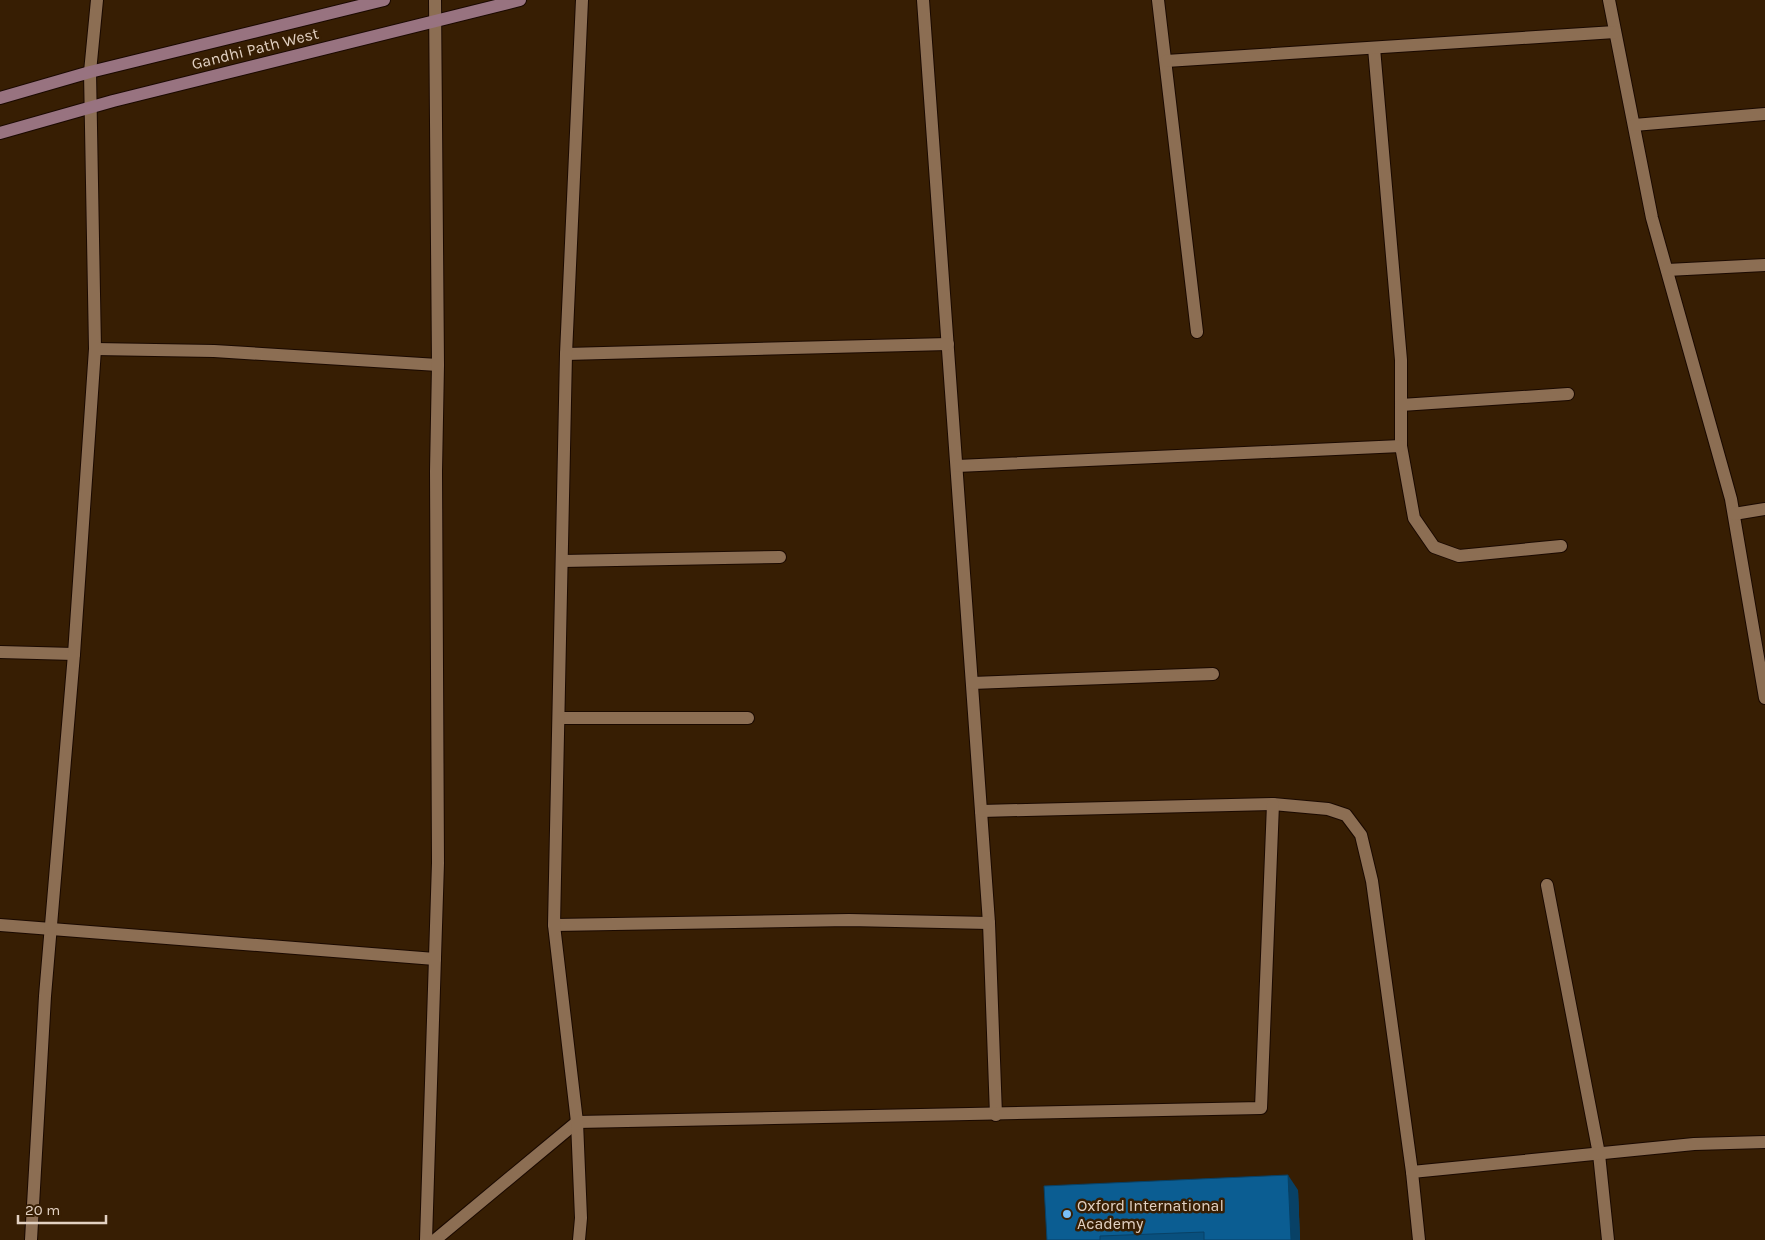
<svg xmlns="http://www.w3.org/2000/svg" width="1765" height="1240" font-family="Karla,sans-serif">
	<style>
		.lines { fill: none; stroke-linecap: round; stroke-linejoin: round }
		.street-casing { stroke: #1a0900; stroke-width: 14 }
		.secondary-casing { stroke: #1a0900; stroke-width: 14 }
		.street { stroke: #8c6e53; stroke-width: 12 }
		.secondary { stroke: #987380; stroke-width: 12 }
		.wall { fill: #09507e }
		.shaded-wall { fill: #084166 }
		.building { fill: #0b5d92; stroke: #084166 }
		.poi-dot { fill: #79bff8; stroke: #371e03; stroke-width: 2 }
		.labels { text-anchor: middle; stroke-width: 5; stroke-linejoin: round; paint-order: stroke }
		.street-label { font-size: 16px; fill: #e2d1c2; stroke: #371e03 }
		.poi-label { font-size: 16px; fill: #e2d1c2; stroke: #371e03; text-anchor: start }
	</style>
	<rect width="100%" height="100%" fill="#371e03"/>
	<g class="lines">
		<!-- street casing -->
		<g class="street-casing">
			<g id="street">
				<path d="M923 0 989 923 996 1115"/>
				<path d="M1158 0 1197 332"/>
				<path d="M1609 0 1652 218 1731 499 1765 698"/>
				<path d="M1374 48 1401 360V446L1414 518 1434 547 1459 556 1561 546"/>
				<path d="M1166 61 1615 32"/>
				<path d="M1634 125 1765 114"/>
				<path d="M1667 270 1765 265"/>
				<path d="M95 349 214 351 438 365"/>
				<path d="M566 354 948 344"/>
				<path d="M1401 405 1568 394"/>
				<path d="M957 466 1401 446"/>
				<path d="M1734 514 1765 509"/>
				<path d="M562 561 780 557"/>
				<path d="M0 652 74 654"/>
				<path d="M972 683 1213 674"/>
				<path d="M559 718H748"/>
				<path d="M981 811 1273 804 1328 809 1346 815 1361 835 1372 881 1412 1172"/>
				<path d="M1547 885 1599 1154 1608 1240"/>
				<path d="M0 925 435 959"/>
				<path d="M554 925 849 920 989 923"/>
				<path d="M31 1240 45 996 74 654 95 349 90 72 97 0"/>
				<path d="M426 1240 438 863 436 471 438 365 435 0"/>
				<path d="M435 1240 577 1122 1261 1108 1273 804"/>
				<path d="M579 1240 581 1218 577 1122 554 925 566 354 582 0"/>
				<path d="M1419 1240 1412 1172 1694 1144 1765 1142"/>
			</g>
		</g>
		<!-- secondary casing -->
		<g class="secondary-casing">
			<g id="secondary">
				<path d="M0 98 90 72 384 0"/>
				<path d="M0 133 113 101 520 0"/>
			</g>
		</g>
		<!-- street -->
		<use href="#street" class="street"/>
		<!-- secondary -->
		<use href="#secondary" class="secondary"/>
	</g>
	<!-- wall -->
	<path class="wall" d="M1298 1190 1300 1240H1047Z"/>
	<!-- shaded-wall -->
	<path class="shaded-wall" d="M1288 1175 1298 1190 1300 1240H1291Z"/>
	<!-- building -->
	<path class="building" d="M1288 1175 1291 1240H1204V1232L1100 1236V1240H1047L1044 1186Z"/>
	<!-- markers -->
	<circle class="poi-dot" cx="1067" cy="1214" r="5"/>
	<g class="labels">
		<!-- street labels -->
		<g class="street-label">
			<text transform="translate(255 48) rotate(-14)" y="6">Gandhi Path West</text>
		</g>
		<!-- poi labels -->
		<g class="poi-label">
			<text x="1077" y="1211">Oxford International<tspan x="1077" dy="18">Academy</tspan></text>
		</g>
	</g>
	<!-- scale -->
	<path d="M18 1215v8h88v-8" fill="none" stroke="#e2d1c2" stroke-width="2.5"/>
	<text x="25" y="1215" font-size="15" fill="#e2d1c2" stroke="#371e03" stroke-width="4" paint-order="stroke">20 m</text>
</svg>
